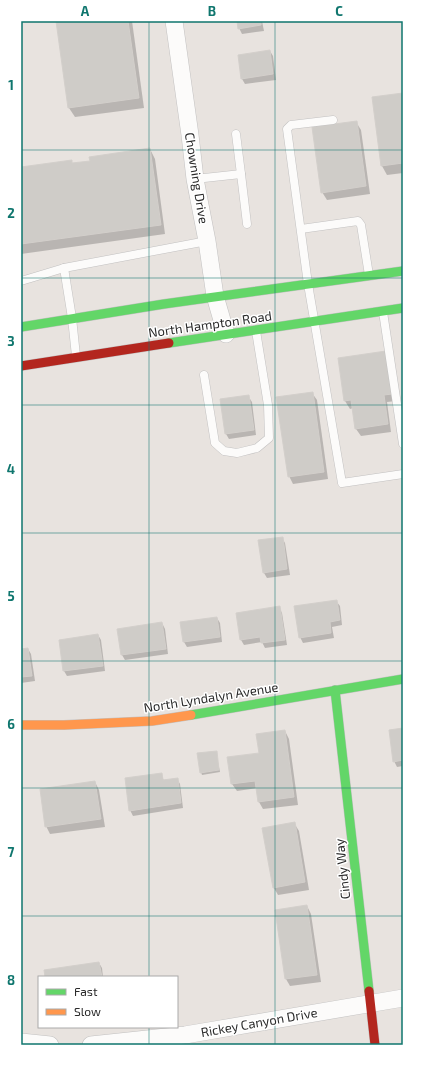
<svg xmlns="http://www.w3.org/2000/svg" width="424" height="1066" font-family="'Exo 2',sans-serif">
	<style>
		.shadow { fill: #0003 }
		.building { fill: #cfccc8; stroke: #d3cfcb }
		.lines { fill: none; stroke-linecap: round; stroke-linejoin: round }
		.lane-casing { stroke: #c2c1c1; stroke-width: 9 }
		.street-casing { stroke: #c2c1c1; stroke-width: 18 }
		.fast-casing { stroke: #c2c1c1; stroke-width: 10 }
		.slow-casing { stroke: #c2c1c1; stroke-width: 10 }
		.jam-casing { stroke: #c2c1c1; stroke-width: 10 }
		.lane { stroke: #fcfbfa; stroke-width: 8 }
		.street { stroke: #fcfbfa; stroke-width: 17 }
		.fast { stroke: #63d668; stroke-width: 9 }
		.slow { stroke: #ff974d; stroke-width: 9 }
		.jam { stroke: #b3261e; stroke-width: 9 }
		.grid { fill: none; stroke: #0f766e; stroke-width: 1; stroke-opacity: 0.55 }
		.labels { text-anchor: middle; stroke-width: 3; stroke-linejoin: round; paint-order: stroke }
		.street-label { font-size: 13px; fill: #2a2a2a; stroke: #fff }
		.neatline { fill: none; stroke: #0f766e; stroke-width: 1.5 }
		.grid-label { font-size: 13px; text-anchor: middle; font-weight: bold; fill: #0f766e }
	</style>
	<rect width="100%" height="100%" fill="#e8e3df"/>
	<!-- shadow -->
	<g class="shadow">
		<path d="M57 21H132L144 108 75 117 69 108Z"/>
		<path d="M238 21H262L264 31 242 34 239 28Z"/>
		<path d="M270 51 273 56 276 80 245 84 242 79Z"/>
		<path d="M403 94V173L387 175 382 166Z"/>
		<path d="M356 122 361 130 370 194 327 200 322 192Z"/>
		<path d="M150 149 155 159 165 234 21 254V168L71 161 73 164 91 162Z"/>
		<path d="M386 352 396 401 387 402 391 432 361 436 356 429 353 408 350 409 345 401 339 359Z"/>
		<path d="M312 393 317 400 328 479 293 484 289 476Z"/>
		<path d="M248 396 252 402 256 435 229 439 226 434Z"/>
		<path d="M282 538 285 543 290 575 267 578 264 573Z"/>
		<path d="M336 601 340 606 342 625 332 627 334 638 303 643 300 637Z"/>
		<path d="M279 607 282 613 287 645 265 648 262 642 244 645 241 640Z"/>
		<path d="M217 618 220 623 222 642 187 647 184 642 181 623Z"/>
		<path d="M162 623 165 629 168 654 125 660 122 655 118 630Z"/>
		<path d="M98 635 101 640 105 671 67 676 64 671Z"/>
		<path d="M28 649 31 654 35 681 21 683V650Z"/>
		<path d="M403 729V766L397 767 394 761Z"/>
		<path d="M285 731 289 739 298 805 263 809 259 802 257 788 237 791 232 784 260 754Z"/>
		<path d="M216 752 220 772 202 775 201 772Z"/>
		<path d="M161 774 164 781 177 779 180 784 183 808 133 816 130 810Z"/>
		<path d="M95 782 99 790 105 827 50 834 46 826Z"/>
		<path d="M294 823 299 831 309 890 278 895 274 888Z"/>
		<path d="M307 906 311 914 321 982 290 986 286 979Z"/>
		<path d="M99 963 102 968 103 977H46Z"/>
	</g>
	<!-- building -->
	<g class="building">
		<path d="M56 21H128L139 98 68 108Z"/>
		<path d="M237 21H261V25L238 29Z"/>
		<path d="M270 50 273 74 241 79 238 55Z"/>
		<path d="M403 93V163L381 166 372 97Z"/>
		<path d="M357 121 366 186 321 193 312 127Z"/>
		<path d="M150 148 161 225 21 244V167L72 160V163L90 161 89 157Z"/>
		<path d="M386 351 392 394 384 395 388 424 355 429 351 400 344 401 338 358Z"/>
		<path d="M313 392 324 472 288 477 276 397Z"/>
		<path d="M249 395 254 430 225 434 220 399Z"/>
		<path d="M283 537 287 569 263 573 258 540Z"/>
		<path d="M337 600 340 620 330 622 331 633 299 638 294 606Z"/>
		<path d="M280 606 285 640 261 643 260 637 240 640 236 613Z"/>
		<path d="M217 617 220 637 183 642 180 622Z"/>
		<path d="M162 622 166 649 121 655 117 629Z"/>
		<path d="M98 634 103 666 63 671 59 640Z"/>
		<path d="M28 648 32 676 21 677V649Z"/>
		<path d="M403 728V760L393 762 389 730Z"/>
		<path d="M285 730 294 797 258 802 255 781 231 784 227 757 259 753 256 734Z"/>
		<path d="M217 751 219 770 200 773 197 753Z"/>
		<path d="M162 773 163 780 178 778 181 803 129 811 125 778Z"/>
		<path d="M95 781 101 819 45 827 40 789Z"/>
		<path d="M295 822 305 882 273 888 262 828Z"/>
		<path d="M307 905 317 975 285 979 275 910Z"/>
		<path d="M99 962 102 977H45L44 970Z"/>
	</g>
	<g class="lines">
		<!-- lane casing -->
		<g class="lane-casing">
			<g id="lane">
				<path d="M333 120 291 125 287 129 308 284 342 483 403 474"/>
				<path d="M236 134 241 174"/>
				<path d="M195 179 241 174 247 224"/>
				<path d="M301 229 358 221 361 225 369 275"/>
				<path d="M64 268 72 318 76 356"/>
				<path d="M21 281 64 268 207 241"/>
				<path d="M383 312 403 444"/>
				<path d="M204 375 215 443 224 451 237 453 257 448 269 438 268 405 256 331"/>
			</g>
		</g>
		<!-- street casing -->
		<g class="street-casing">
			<g id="street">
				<path d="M174 21 190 135 195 179 207 241 215 296 226 334"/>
				<path d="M21 1042 50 1045"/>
				<path d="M91 1045 185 1035 403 998"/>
			</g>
		</g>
		<!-- fast casing -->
		<g class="fast-casing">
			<g id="fast">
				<path d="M21 327 164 304 403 271"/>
				<path d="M169 343 403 308"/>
				<path d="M335 690 369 991"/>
				<path d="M191 715 403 679"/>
			</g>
		</g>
		<!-- slow casing -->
		<g class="slow-casing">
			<path id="slow" d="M21 725H64L152 721 191 715"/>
		</g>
		<!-- jam casing -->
		<g class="jam-casing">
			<g id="jam">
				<path d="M21 366 169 343"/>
				<path d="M369 991 375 1045"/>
			</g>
		</g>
		<!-- lane -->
		<use href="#lane" class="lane"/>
		<!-- street -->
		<use href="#street" class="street"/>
		<!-- fast -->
		<use href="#fast" class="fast"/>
		<!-- slow -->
		<use href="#slow" class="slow"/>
		<!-- jam -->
		<use href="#jam" class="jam"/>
	</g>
	<!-- grid -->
	<path class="grid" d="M149 21V977M275 21V1045M21 150H403M21 278H403M21 405H403M21 533H403M21 661H403M21 788H403M21 916H403M149 1027V1045"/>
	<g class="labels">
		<!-- street labels -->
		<g class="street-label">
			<text transform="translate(197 178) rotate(81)" y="5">Chowning Drive</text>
			<text transform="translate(210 324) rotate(-8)" y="5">North Hampton Road</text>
			<text transform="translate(211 697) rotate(-9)" y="5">North Lyndalyn Avenue</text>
			<text transform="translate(342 869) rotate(-96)" y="5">Cindy Way</text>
			<text transform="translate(259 1022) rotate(-10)" y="5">Rickey Canyon Drive</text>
		</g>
	</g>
	<!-- border -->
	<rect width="424" height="1066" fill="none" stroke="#ffffff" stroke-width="44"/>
	<!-- legend -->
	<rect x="38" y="976" width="140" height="52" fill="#ffffff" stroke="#aaaaaa"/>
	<rect x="46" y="989" width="20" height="6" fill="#63d668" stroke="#aaaaaa"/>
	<text x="74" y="996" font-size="12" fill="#2a2a2a">Fast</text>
	<rect x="46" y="1009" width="20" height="6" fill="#ff974d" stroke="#aaaaaa"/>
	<text x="74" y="1016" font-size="12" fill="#2a2a2a">Slow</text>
	<rect x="22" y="22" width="380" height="1022" class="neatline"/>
	<g class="grid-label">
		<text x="85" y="16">A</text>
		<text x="212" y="16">B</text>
		<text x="339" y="16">C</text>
		<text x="11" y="90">1</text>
		<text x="11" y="218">2</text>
		<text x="11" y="346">3</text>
		<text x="11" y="474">4</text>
		<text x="11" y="601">5</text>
		<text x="11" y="729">6</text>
		<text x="11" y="857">7</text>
		<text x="11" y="985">8</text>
	</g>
</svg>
